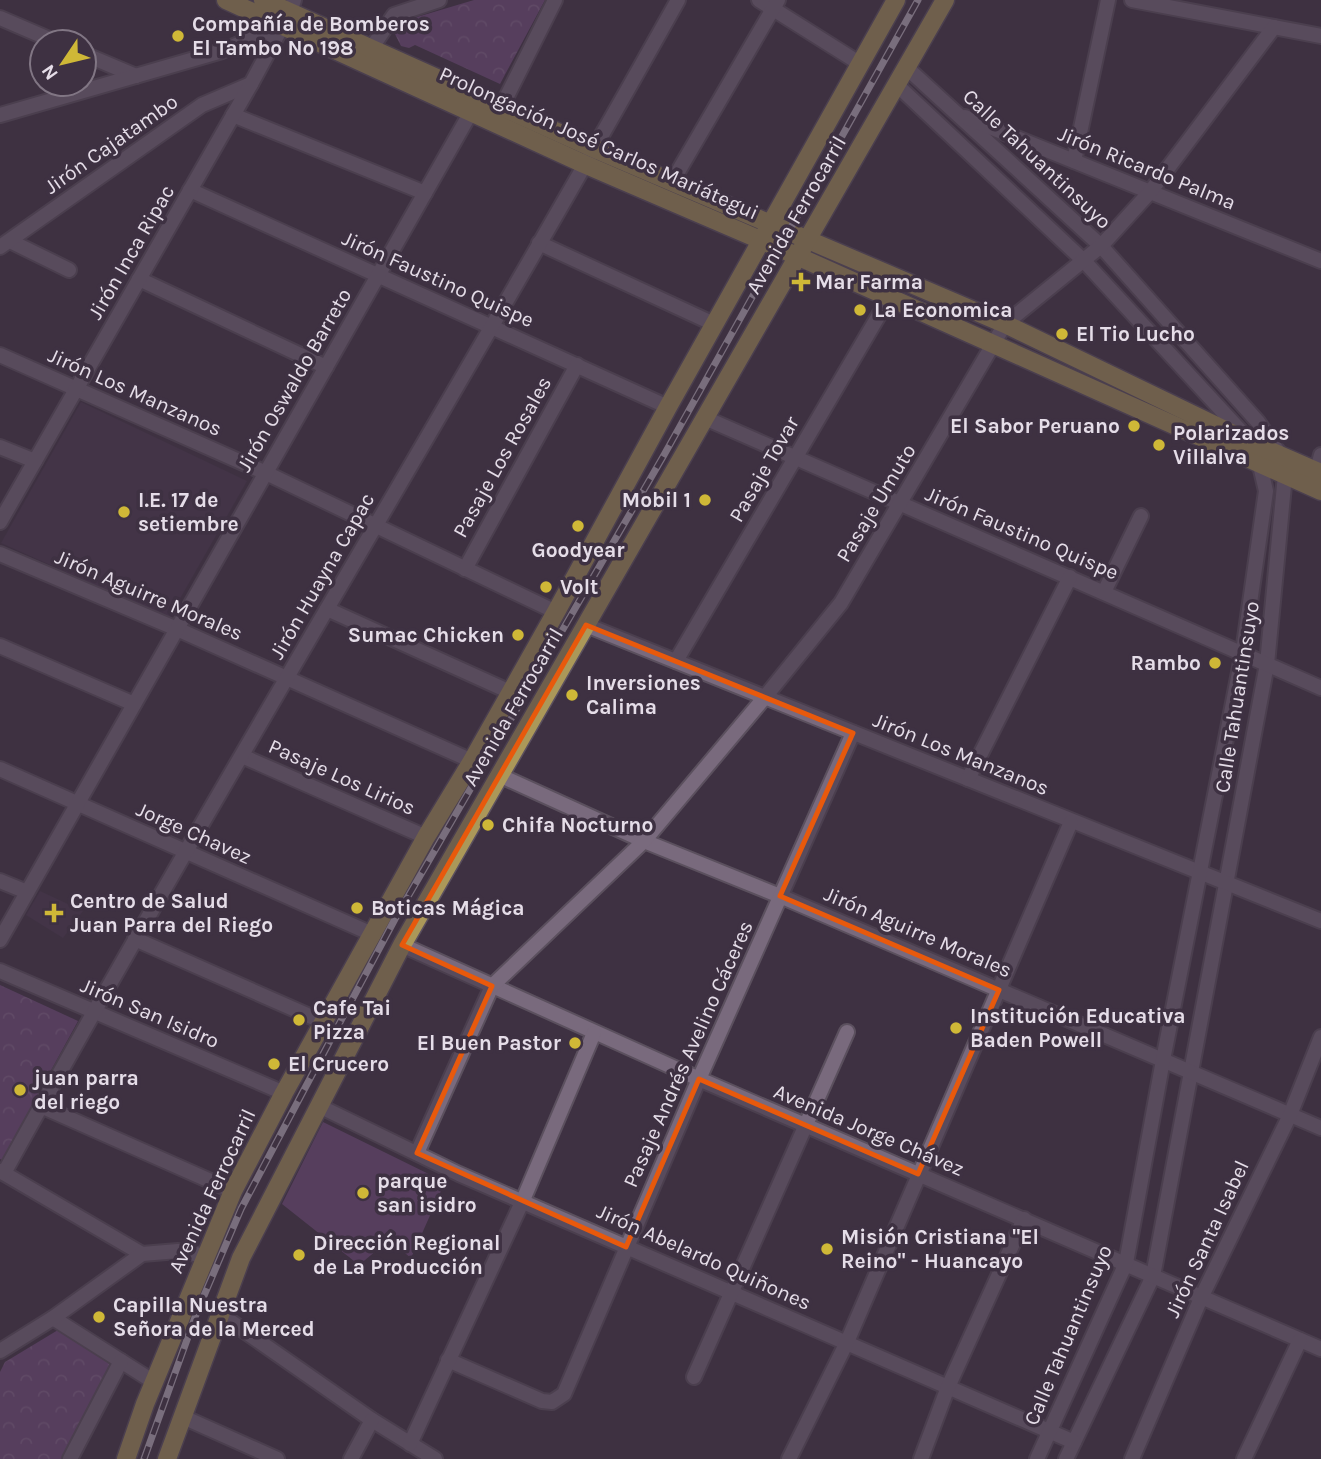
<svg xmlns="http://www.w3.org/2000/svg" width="1321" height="1459" font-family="Karla,sans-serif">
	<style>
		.built { fill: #49384e }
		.grass { fill: #744e7f }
		.park { fill: url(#park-crowns) }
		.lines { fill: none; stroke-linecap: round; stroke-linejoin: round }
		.minor-casing { stroke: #5b505e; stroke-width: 18 }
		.major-casing { stroke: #5b505e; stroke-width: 21 }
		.minor { stroke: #796a7d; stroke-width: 14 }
		.major { stroke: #ab9859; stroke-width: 18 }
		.rail-casing { stroke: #c2b9c5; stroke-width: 7 }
		.rail { stroke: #3e3142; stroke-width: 4.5; stroke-dasharray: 13; stroke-linecap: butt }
		.marked { fill: none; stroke: #e8590c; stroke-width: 5; stroke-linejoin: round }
		.poi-dot { fill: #cfb837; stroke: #3e3142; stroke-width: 2.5 }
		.labels { text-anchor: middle; stroke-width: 7; stroke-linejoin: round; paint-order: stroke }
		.poi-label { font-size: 21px; font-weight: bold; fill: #e5dde8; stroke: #3e3142; text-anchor: start }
		.street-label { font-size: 21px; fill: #e5dde8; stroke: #3e3142 }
	</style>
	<defs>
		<pattern id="park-crowns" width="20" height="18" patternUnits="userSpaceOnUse" patternTransform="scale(1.75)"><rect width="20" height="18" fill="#744e7f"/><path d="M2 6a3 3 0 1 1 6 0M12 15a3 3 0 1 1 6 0" fill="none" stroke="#886791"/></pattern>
	</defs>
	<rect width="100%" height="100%" fill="#3e3142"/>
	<!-- built -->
	<g class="built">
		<path d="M81 402 247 481 169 618 1 543Z"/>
		<path d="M40 891 83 911 63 938 26 915Z"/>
	</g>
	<!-- grass -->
	<path class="grass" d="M323 1122 445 1182 411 1258 389 1240 359 1265 282 1204Z"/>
	<!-- park -->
	<g class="park">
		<path d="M474 0H545L500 84 415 45 409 48 401 46 395 34 407 20Z"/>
		<path d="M0 985 78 1021 2 1160 0 1159Z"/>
		<path d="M58 1330 108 1362 112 1372 72 1459H0V1372L5 1362Z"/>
	</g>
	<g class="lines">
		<!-- minor casing -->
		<g class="minor-casing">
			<g id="minor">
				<path d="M759 0 859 63"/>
				<path d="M1132 0 1321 36"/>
				<path d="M0 18 56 42"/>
				<path d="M84 54 136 76"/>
				<path d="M366 56 394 15 439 0"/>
				<path d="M907 68 1101 246 1258 422 1281 456 1285 475 1267 664 1153 1276 1066 1459"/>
				<path d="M897 85 1084 261 1248 439"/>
				<path d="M498 114 555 0"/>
				<path d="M0 115 222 51 283 25"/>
				<path d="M233 115 425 193"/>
				<path d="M965 117 1321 261"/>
				<path d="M1074 161 1108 0"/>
				<path d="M672 182 778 0"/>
				<path d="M190 190 668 407"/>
				<path d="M10 241 69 270"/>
				<path d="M539 243 714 324"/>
				<path d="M0 247 202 105 251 84"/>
				<path d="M139 279 326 367"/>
				<path d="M0 355 266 473 556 612"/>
				<path d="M705 418 1321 688"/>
				<path d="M0 447 35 461"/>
				<path d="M1315 479 1321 455"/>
				<path d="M0 522 251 84 290 12 294 0"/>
				<path d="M0 554 177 629 472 761"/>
				<path d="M465 569 577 365"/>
				<path d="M1104 592 1141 516"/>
				<path d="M327 609 510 692"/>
				<path d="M586 625 1321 921"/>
				<path d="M0 646 134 704"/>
				<path d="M676 661 889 298"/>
				<path d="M242 756 426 837"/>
				<path d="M0 769 372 934"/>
				<path d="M499 775 644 841 780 896 1321 1128"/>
				<path d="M968 779 1070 577"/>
				<path d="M0 881 27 892"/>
				<path d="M135 939 323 1022"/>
				<path d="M0 940 475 105"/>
				<path d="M402 945 699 1079 1321 1349"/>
				<path d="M0 971 284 1093"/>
				<path d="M41 1106 233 1191"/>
				<path d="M319 1106 459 1174 1074 1442"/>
				<path d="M417 1153 492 986 644 841 765 697 841 603 1005 324 1101 246 1150 192 1274 27"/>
				<path d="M0 1171 142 1254"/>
				<path d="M4 1173C222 778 458 394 678 0"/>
				<path d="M220 1314 372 1420 435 1459"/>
				<path d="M53 1318 154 1382"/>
				<path d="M0 1351 53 1318 142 1254 178 1251 206 1256"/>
				<path d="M448 1360 542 1401 552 1402 564 1394 699 1079 853 733"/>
				<path d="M694 1377 847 1032"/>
				<path d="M183 1417 277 1459"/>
				<path d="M410 1444 523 1200 594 1033"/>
				<path d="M70 1459 121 1361"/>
				<path d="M351 1459 372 1420"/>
				<path d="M789 1459 847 1342 1071 822"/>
				<path d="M921 1459 948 1387 1024 1219"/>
				<path d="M1037 1459 1126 1263 1163 1060 1243 652 1266 491 1258 457"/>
				<path d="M1132 1459 1201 1298 1290 1115 1321 1037"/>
				<path d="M1244 1459 1300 1340"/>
			</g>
		</g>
		<!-- major casing -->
		<g class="major-casing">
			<g id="major">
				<path d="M226 0 584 164 779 248 1321 491"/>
				<path d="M263 0 595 149 1005 324 1252 443 1321 473"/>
				<path d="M126 1459 145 1404 233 1191 284 1093 426 837 472 761 556 612 668 407 896 0"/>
				<path d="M167 1459 241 1258 402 945 945 0"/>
			</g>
		</g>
		<!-- minor -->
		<use href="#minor" class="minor"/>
		<!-- major -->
		<use href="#major" class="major"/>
		<!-- rail casing -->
		<g class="rail-casing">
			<path id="rail" d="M144 1459 197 1312 241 1209 305 1088 395 919 664 455 918 0"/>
		</g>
		<!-- rail -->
		<use href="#rail" class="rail"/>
	</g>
	<!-- marked area -->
	<path d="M0 0H1321V1459H0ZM586 625 853 733 780 896 999 990 918 1174 699 1079 626 1247 417 1153 492 986 402 945Z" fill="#3e3142" fill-opacity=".55" fill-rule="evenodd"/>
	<path class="marked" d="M586 625 853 733 780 896 999 990 918 1174 699 1079 626 1247 417 1153 492 986 402 945Z"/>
	<!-- markers -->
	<g class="poi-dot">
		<circle cx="178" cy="36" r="7"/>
		<path d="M797.5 271.5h7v7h7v7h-7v7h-7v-7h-7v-7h7z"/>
		<circle cx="860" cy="310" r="7"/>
		<circle cx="1062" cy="334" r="7"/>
		<circle cx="1134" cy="426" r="7"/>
		<circle cx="1159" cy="445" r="7"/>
		<circle cx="705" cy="500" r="7"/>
		<circle cx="124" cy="512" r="7"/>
		<circle cx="578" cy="526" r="7"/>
		<circle cx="546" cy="587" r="7"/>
		<circle cx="518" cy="635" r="7"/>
		<circle cx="1215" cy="663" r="7"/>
		<circle cx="572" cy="695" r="7"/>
		<circle cx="488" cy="825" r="7"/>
		<circle cx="357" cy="908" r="7"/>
		<path d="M50.5 902.5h7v7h7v7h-7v7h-7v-7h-7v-7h7z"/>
		<circle cx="299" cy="1020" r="7"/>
		<circle cx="956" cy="1028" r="7"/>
		<circle cx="575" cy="1043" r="7"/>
		<circle cx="274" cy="1064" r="7"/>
		<circle cx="20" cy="1090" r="7"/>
		<circle cx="363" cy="1193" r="7"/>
		<circle cx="827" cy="1249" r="7"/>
		<circle cx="299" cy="1255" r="7"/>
		<circle cx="99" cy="1317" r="7"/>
	</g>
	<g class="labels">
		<!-- poi labels -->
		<g class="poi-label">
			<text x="192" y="31">Compañía de Bomberos<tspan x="192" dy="24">El Tambo Nº 198</tspan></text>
			<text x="815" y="289">Mar Farma</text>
			<text x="874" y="317">La Economica</text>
			<text x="1076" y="341">El Tio Lucho</text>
			<text x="1120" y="433" text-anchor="end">El Sabor Peruano</text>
			<text x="1173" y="440">Polarizados<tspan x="1173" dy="24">Villalva</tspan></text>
			<text x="138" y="507">I.E. 17 de<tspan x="138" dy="24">setiembre</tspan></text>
			<text x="691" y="507" text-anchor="end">Mobil 1</text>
			<text x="578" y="557" text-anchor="middle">Goodyear</text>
			<text x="560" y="594">Volt</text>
			<text x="504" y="642" text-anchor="end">Sumac Chicken</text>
			<text x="1201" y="670" text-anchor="end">Rambo</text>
			<text x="586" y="690">Inversiones<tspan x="586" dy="24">Calima</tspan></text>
			<text x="502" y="832">Chifa Nocturno</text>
			<text x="70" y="908">Centro de Salud<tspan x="70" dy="24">Juan Parra del Riego</tspan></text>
			<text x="371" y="915">Boticas Mágica</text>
			<text x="313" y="1015">Cafe Tai<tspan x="313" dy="24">Pizza</tspan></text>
			<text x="970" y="1023">Institución Educativa<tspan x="970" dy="24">Baden Powell</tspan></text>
			<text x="561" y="1050" text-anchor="end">El Buen Pastor</text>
			<text x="288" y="1071">El Crucero</text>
			<text x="34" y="1085">juan parra<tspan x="34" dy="24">del riego</tspan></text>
			<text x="377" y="1188">parque<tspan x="377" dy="24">san isidro</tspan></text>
			<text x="841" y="1244">Misión Cristiana "El<tspan x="841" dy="24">Reino" - Huancayo</tspan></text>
			<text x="313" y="1250">Dirección Regional<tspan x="313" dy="24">de La Producción</tspan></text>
			<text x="113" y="1312">Capilla Nuestra<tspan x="113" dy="24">Señora de la Merced</tspan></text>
		</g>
		<!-- street labels -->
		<g class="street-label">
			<text transform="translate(599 143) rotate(24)" y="7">Prolongación José Carlos Mariátegui</text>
			<text transform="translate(111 144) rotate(-35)" y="7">Jirón Cajatambo</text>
			<text transform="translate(1037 159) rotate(43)" y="7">Calle Tahuantinsuyo</text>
			<text transform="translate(1147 168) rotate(22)" y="7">Jirón Ricardo Palma</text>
			<text transform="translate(796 215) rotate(-60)" y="7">Avenida Ferrocarril</text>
			<text transform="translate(131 252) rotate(-60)" y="7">Jirón Inca Ripac</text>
			<text transform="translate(438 279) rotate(24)" y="7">Jirón Faustino Quispe</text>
			<text transform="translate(294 380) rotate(-60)" y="7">Jirón Oswaldo Barreto</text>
			<text transform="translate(135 392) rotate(24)" y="7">Jirón Los Manzanos</text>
			<text transform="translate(502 457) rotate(-61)" y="7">Pasaje Los Rosales</text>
			<text transform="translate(764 469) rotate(-60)" y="7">Pasaje Tovar</text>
			<text transform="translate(876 503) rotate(-59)" y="7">Pasaje Umuto</text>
			<text transform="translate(1022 533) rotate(23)" y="7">Jirón Faustino Quispe</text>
			<text transform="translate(322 576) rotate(-60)" y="7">Jirón Huayna Capac</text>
			<text transform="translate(149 595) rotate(23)" y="7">Jirón Aguirre Morales</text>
			<text transform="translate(1237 697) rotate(-81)" y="7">Calle Tahuantinsuyo</text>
			<text transform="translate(513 707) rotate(-60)" y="7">Avenida Ferrocarril</text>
			<text transform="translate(961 754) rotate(22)" y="7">Jirón Los Manzanos</text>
			<text transform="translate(342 777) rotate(24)" y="7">Pasaje Los Lirios</text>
			<text transform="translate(194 833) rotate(24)" y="7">Jorge Chavez</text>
			<text transform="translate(918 932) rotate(23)" y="7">Jirón Aguirre Morales</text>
			<text transform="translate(150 1013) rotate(23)" y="7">Jirón San Isidro</text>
			<text transform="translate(688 1054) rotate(-66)" y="7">Pasaje Andrés Avelino Cáceres</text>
			<text transform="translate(869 1130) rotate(23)" y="7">Avenida Jorge Chávez</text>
			<text transform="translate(212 1191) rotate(-65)" y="7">Avenida Ferrocarril</text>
			<text transform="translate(1207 1239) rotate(-65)" y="7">Jirón Santa Isabel</text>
			<text transform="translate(704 1257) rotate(24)" y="7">Jirón Abelardo Quiñones</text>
			<text transform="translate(1068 1335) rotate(-67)" y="7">Calle Tahuantinsuyo</text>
		</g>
	</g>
	<!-- north arrow -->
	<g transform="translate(63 63) rotate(235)"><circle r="33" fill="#3e3142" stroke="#817684" stroke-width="2"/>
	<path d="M0-5L12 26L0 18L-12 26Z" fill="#cfb837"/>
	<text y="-10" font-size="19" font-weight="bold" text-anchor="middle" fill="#e5dde8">N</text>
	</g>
</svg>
